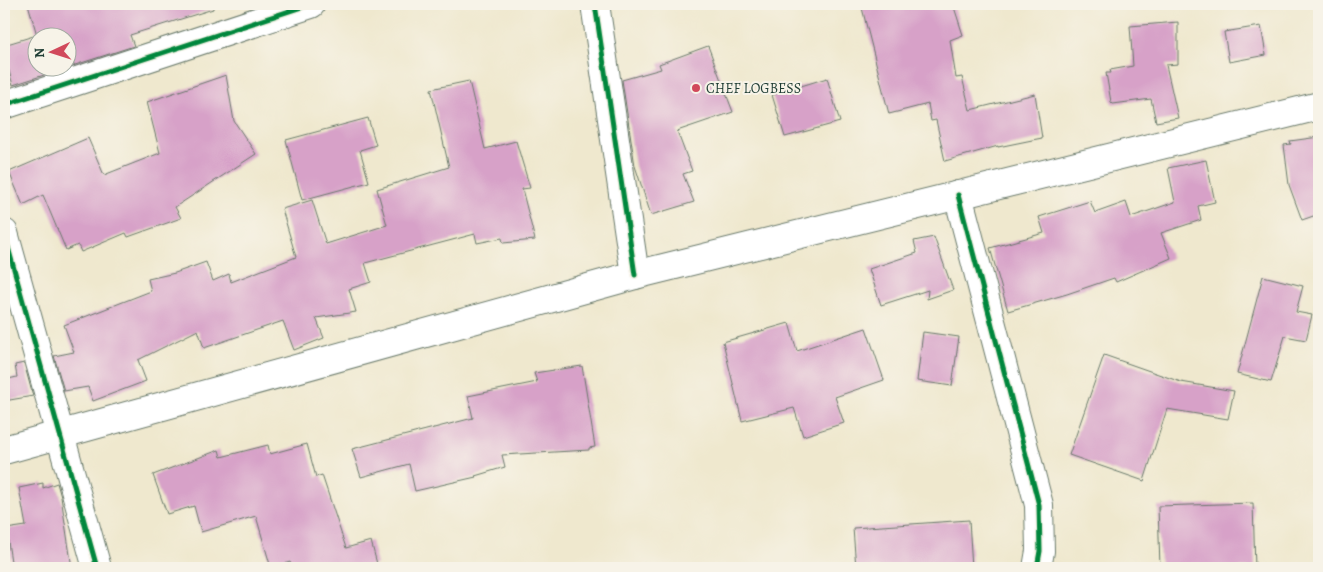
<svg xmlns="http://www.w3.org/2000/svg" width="1323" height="572" font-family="Alegreya,serif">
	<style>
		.building { fill: #d7a1c8; fill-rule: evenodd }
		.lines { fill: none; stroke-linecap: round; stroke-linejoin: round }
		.minor-casing { stroke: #68796a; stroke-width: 30 }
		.major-casing { stroke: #68796a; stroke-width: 30 }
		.minor { stroke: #fff; stroke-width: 28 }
		.major { stroke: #fff; stroke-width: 28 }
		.cycleway-casing { stroke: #f7f3e8; stroke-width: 8 }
		.cycleway { stroke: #00873e; stroke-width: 5 }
		.poi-dot { fill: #d1495b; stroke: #f7f3e8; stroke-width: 2 }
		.labels { text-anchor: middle; stroke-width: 4; stroke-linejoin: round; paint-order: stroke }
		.poi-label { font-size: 14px; fill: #1f3d34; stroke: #f7f3e8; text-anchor: start }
	</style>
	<rect width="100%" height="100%" fill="#f7f3e8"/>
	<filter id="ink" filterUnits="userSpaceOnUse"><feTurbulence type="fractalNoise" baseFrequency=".02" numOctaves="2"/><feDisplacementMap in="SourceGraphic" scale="10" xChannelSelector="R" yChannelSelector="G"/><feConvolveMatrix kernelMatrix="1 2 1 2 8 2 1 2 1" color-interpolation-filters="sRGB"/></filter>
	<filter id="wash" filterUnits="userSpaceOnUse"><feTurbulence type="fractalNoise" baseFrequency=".0096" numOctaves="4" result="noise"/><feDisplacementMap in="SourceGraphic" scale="20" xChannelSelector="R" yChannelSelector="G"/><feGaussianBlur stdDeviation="1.12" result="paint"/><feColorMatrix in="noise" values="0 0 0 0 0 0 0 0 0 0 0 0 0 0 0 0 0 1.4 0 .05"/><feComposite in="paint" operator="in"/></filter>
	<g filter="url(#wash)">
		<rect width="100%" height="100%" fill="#efe8ce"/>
		<g id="blocks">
			<!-- building -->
			<g class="building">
				<path d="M28 4H213V9L130 35 134 46 13 85 4 54V45L37 35ZM38 38H68V68H38Z"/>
				<path d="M861 4H953L963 35 950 40 956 78 962 77 970 110 1035 94 1042 138 998 147V146L945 161 936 120 931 121 928 104 889 114Z"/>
				<path d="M1178 22V64L1166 65 1178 118 1156 122 1151 99 1113 104 1111 102 1106 73H1111L1110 70 1133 66 1130 26Z"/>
				<path d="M1261 26 1266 55 1229 62 1224 32Z"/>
				<path d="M708 46 733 112 677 131 692 171 683 174 694 202 651 215 635 166 622 80 661 69 659 64Z"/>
				<path d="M226 75 234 121 256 154 175 207 181 218 128 237 126 233 81 252 78 245 66 250 43 195 23 205 9 172 88 138 104 175 160 153 147 102Z"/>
				<path d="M827 78 840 122 785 137 772 95Z"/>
				<path d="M469 81 485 149 516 141 530 188 522 189 535 240 503 243 502 238 477 243 475 234 365 263 371 282 349 289 356 312 316 318 324 338 294 350 283 321 204 348 198 330 138 360 146 381 93 401 88 387 64 391 54 356 74 352 64 325 151 291 148 279 175 273 206 262 213 281 229 274 231 282 296 257 282 209 312 200 326 244 387 225 377 189 449 167 431 89Z"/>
				<path d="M368 118 376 145 360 150 369 182 302 200 286 140Z"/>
				<path d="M1319 137V214L1302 220 1289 185 1284 145 1291 144 1290 141Z"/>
				<path d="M1206 160 1215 202 1198 206 1201 220 1161 233 1171 258 1116 282 1114 278 1067 294 1008 311 990 248 1044 233 1039 217 1090 201 1095 213 1126 202 1131 217 1175 202 1168 168Z"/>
				<path d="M934 237 953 290 927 299 928 290 881 305 869 269 917 253 914 241Z"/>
				<path d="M1263 276 1303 286 1296 312 1312 315 1306 340 1285 336 1271 382 1237 374Z"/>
				<path d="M789 323 797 351 866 328 884 380 835 397 844 423 803 436 794 408 742 421 723 342Z"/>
				<path d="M923 332 959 337 952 386 917 381Z"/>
				<path d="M1104 355 1181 382 1234 391 1228 419 1167 409 1144 481 1069 455Z"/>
				<path d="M24 363 33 396 4 401V380L17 377 15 365Z"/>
				<path d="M582 366 595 447 589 448V450L502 455 505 467 475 476 476 477 415 491 409 464 361 477 352 449 473 418 468 396 537 382 534 373Z"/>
				<path d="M307 444 316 477 322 475 346 548 371 541 377 564 360 568H292L290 562 271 568 256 516 201 532 194 506 167 514 153 475 219 450 221 457 268 445 270 454Z"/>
				<path d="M43 483V488L57 483 61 497 72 568H12L6 529 26 526 19 488Z"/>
				<path d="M1253 503 1255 568H1160L1158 506Z"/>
				<path d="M969 520 972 568H856L853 528Z"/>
			</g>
		</g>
	</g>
	<g filter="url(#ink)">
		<use href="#blocks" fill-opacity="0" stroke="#68796a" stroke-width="1"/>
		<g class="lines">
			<!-- minor casing -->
			<g class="minor-casing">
				<g id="minor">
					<path d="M595 4 635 275"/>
					<path d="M4 105 311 4"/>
					<path d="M958 195 1039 505 1040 551 1037 568"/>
					<path d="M4 233 97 568"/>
				</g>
			</g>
			<!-- major casing -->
			<g class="major-casing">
				<path id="major" d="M4 450 635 275 1319 106"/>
			</g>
			<!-- minor -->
			<use href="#minor" class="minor"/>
			<!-- major -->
			<use href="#major" class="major"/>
			<!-- cycleway casing -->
			<g class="cycleway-casing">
				<g id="cycleway">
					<path d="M595 4 635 275"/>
					<path d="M4 105 311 4"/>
					<path d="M958 195 1039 505 1040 551 1037 568"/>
					<path d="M4 233 97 568"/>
				</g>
			</g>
			<!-- cycleway -->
			<use href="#cycleway" class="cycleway"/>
		</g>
	</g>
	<!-- markers -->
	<circle class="poi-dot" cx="696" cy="88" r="5"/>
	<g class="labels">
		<!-- poi labels -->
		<g class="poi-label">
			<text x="706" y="93">CHEF LOGBESS</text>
		</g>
	</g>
	<!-- margin -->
	<rect width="1323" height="572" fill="none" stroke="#f7f3e8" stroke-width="20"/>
	<!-- north arrow -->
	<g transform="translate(52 52) rotate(266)"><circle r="24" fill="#f7f3e8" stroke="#a1aaa0"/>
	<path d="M0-4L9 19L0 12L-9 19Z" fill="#d1495b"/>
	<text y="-8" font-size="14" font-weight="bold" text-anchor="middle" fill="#1f3d34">N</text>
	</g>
</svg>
